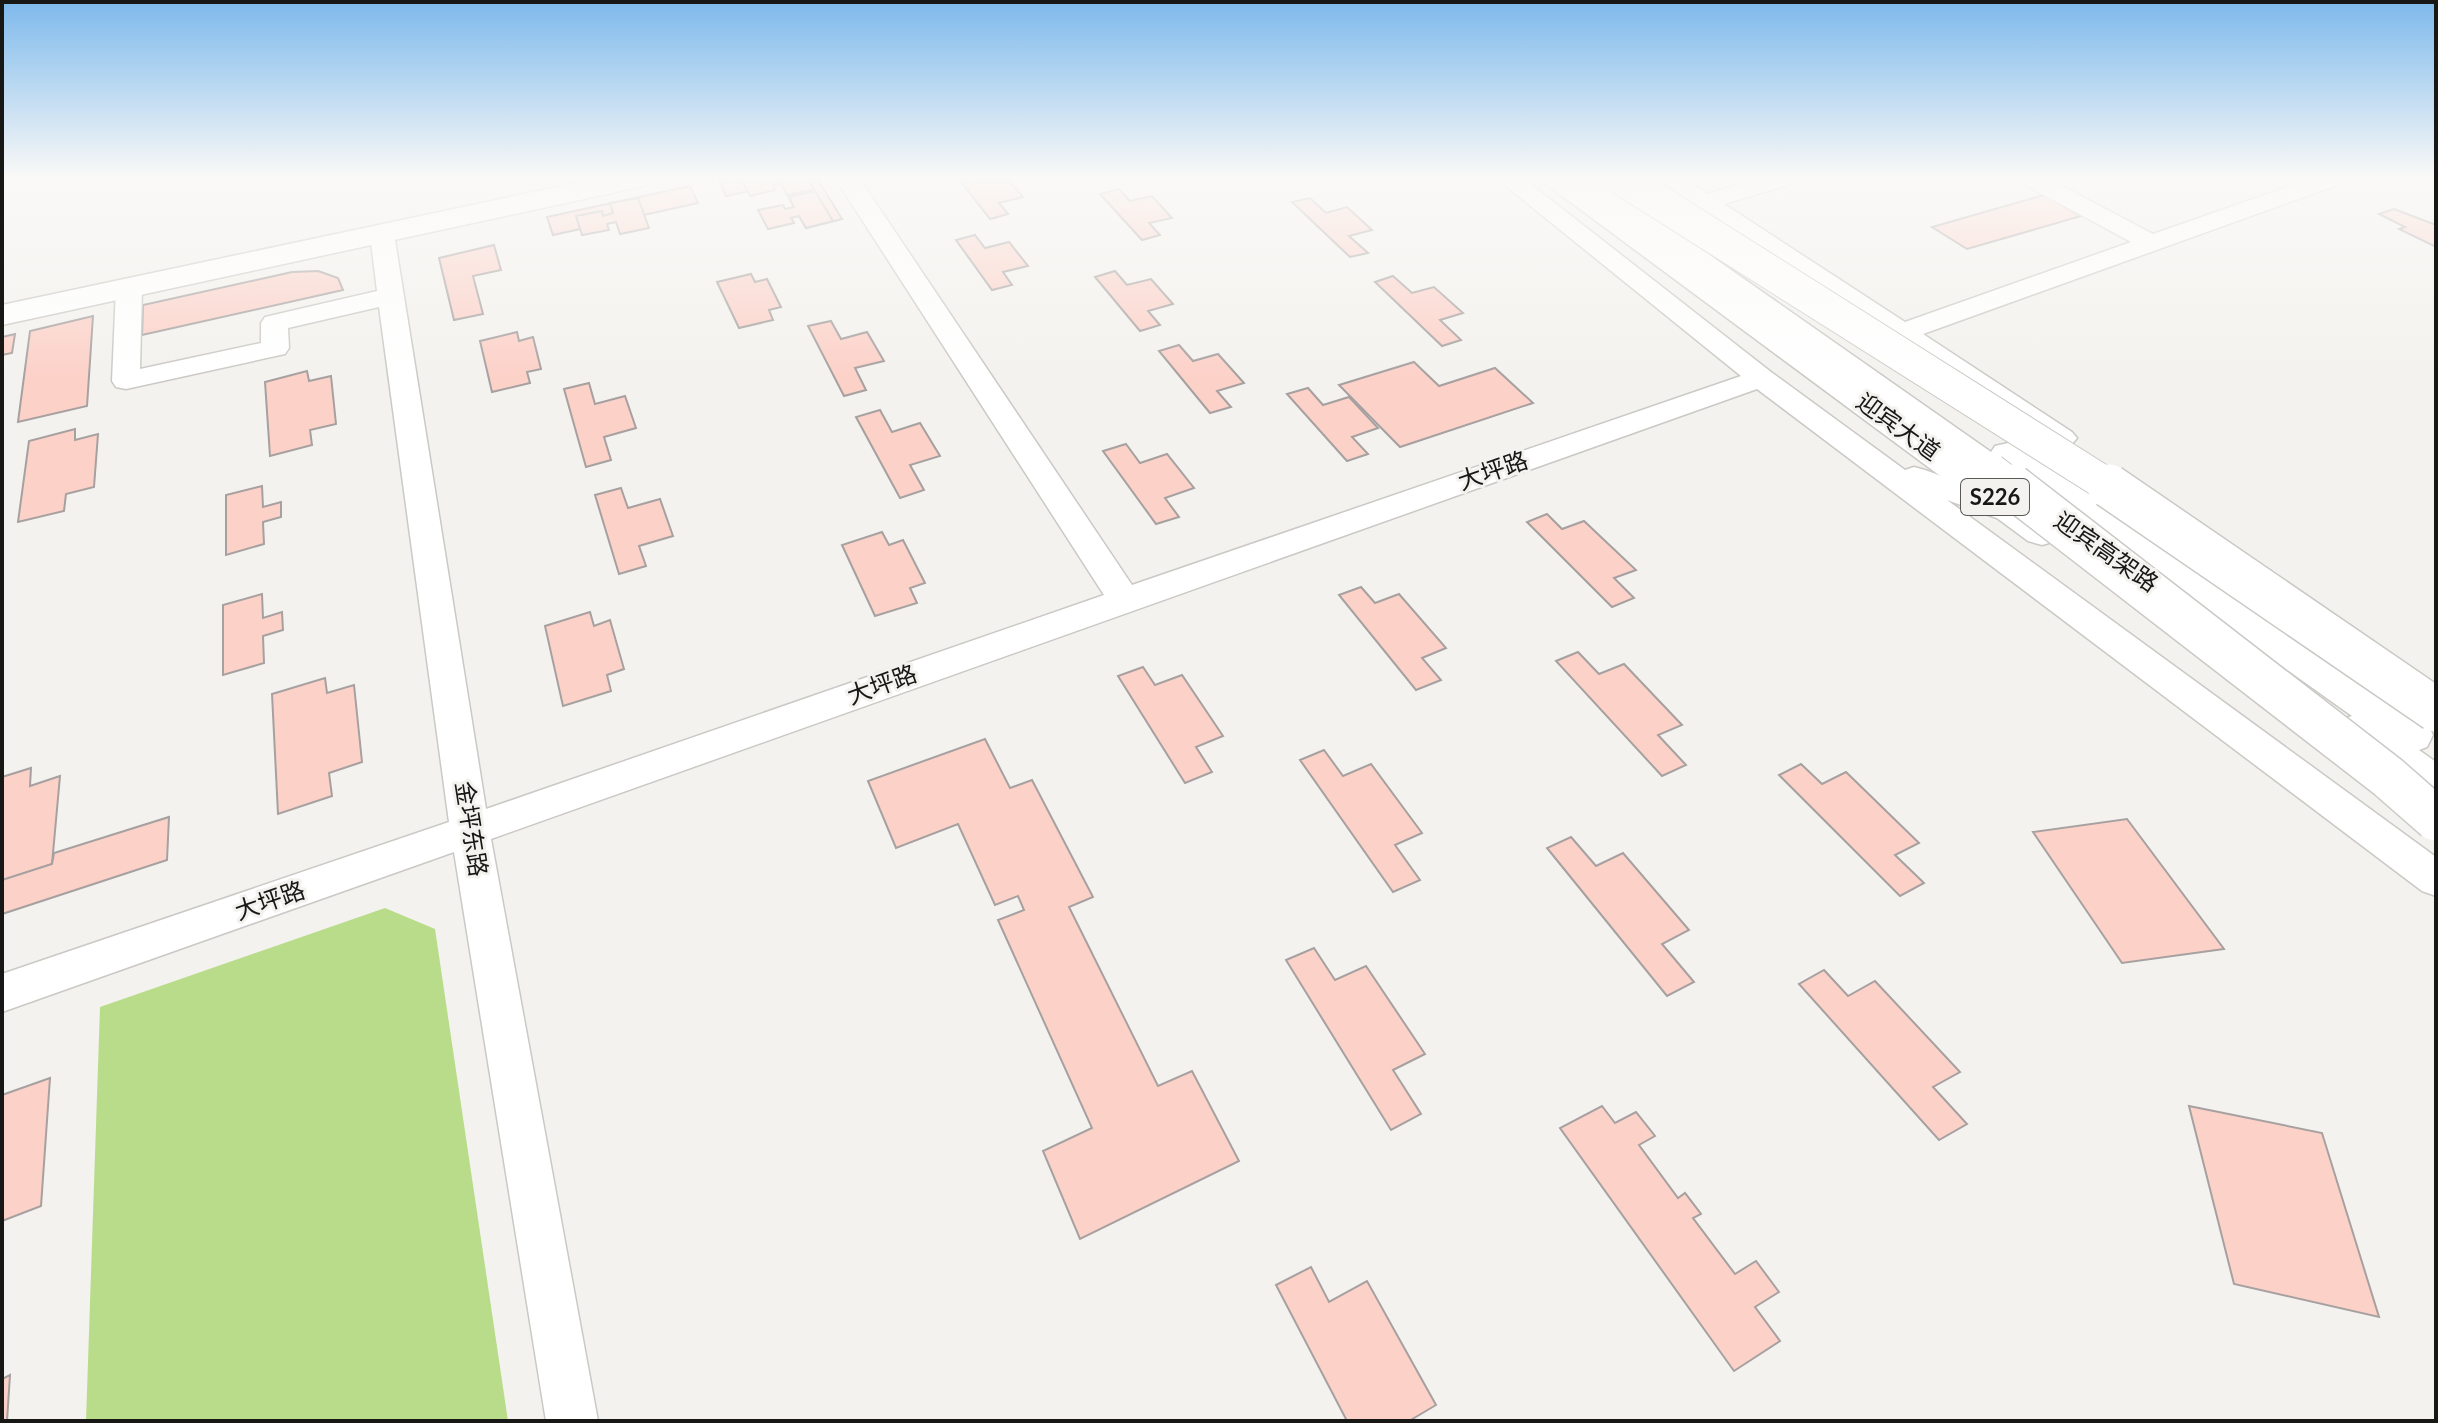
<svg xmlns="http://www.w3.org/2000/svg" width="2438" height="1423" font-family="Lato,'Noto Sans SC',sans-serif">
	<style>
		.green { fill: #b8dc8a }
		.building { fill: #fcd1c8; stroke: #a6a1a0; stroke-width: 2 }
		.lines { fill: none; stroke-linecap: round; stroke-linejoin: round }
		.minor-casing { stroke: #cac9c5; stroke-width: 3 }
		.major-casing { stroke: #cac9c5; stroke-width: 3 }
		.highway-casing { stroke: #cac9c5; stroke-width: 3 }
		.minor { fill: #fff; fill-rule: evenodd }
		.major { fill: #fff; fill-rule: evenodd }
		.highway { fill: #fff; fill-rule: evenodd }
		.highway-bridge-far1-casing { stroke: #cac9c5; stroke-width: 35; stroke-linecap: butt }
		.highway-bridge-casing { stroke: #cac9c5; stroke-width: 46; stroke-linecap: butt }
		.highway-bridge-far1 { stroke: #fff; stroke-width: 33 }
		.highway-bridge { stroke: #fff; stroke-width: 43 }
		.labels { text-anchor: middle; stroke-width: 6; stroke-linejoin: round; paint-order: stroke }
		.shield { fill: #f4f2ee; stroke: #595956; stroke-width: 2 }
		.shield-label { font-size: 22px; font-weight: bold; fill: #171715 }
		.street-label { font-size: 24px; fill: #171715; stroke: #f4f2ee }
	</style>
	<rect width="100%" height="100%" fill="#f4f2ee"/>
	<!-- green -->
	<path class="green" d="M385 908 435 929 508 1421H86L100 1007Z"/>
	<!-- building -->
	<g class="building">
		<path d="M718 178H817L842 219 806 228 781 184 726 196Z"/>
		<path d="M741 178H807L814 189 787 195 781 184 773 185 775 190 750 196Z"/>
		<path d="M958 178H980L983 181 1007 178 1023 197 999 203 1008 214 990 219Z"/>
		<path d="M690 186 698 203 553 235 547 217Z"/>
		<path d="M1119 189 1130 201 1152 196 1172 218 1149 223 1160 235 1142 240 1100 194Z"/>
		<path d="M815 191 833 221 806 228 799 216 791 218 794 223 768 229 758 210 783 205 785 209 794 207 789 197Z"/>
		<path d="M2044 195 2081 216 1967 249 1932 227Z"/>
		<path d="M638 198 649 228 620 234 616 222 607 224 609 230 582 235 576 216 602 211 603 216 613 213 610 203Z"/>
		<path d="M1310 198 1326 213 1347 207 1372 230 1349 236 1368 253 1350 257 1292 202Z"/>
		<path d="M2394 209 2436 225V247L2399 229 2405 227 2379 214Z"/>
		<path d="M975 235 985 248 1009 242 1028 266 1003 272 1012 285 992 290 956 240Z"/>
		<path d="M494 245 501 270 473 276 483 314 454 320 439 258Z"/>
		<path d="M318 271 338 278 343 290 142 335 143 305 292 272Z"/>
		<path d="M1115 271 1127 285 1151 279 1173 304 1148 311 1160 325 1140 331 1095 277Z"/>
		<path d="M751 274 755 282 767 279 781 307 769 310 773 320 739 328 717 282Z"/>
		<path d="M1393 276 1412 293 1434 287 1463 313 1440 320 1461 340 1442 346 1375 282Z"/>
		<path d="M93 316 87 406 18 422 30 331Z"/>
		<path d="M831 321 841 339 867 332 884 361 855 368 866 390 844 396 808 326Z"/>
		<path d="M517 332 519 341 533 337 541 369 527 372 530 383 492 392 480 341Z"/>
		<path d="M15 334 12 353 2 355V337Z"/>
		<path d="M1179 345 1193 361 1218 354 1244 383 1217 391 1231 407 1210 413 1159 351Z"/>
		<path d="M1414 362 1439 386 1495 368 1533 403 1400 447 1339 385Z"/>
		<path d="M307 371 309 381 331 376 336 424 310 430 312 445 270 456 265 382Z"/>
		<path d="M589 383 595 404 625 396 636 428 604 437 611 460 586 467 564 389Z"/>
		<path d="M1308 388 1323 405 1349 397 1378 428 1352 437 1368 454 1347 461 1287 394Z"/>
		<path d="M880 410 892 432 920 423 940 456 910 465 924 490 900 498 856 417Z"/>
		<path d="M75 429V440L98 434 94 487 66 494 64 511 18 522 29 441Z"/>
		<path d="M1126 444 1140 463 1167 454 1194 488 1165 498 1179 517 1156 524 1103 451Z"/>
		<path d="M262 486 263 507 281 502V517L263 522 264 544 226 555V495Z"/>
		<path d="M621 488 628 508 660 499 673 536 639 546 646 566 619 574 595 495Z"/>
		<path d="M1547 514 1562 529 1584 521 1636 570 1614 578 1634 598 1612 607 1527 522Z"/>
		<path d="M882 532 889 545 903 540 925 583 910 588 917 603 875 616 842 545Z"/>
		<path d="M1361 587 1375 603 1399 594 1446 648 1422 658 1441 680 1416 690 1339 595Z"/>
		<path d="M262 594 263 618 282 612 283 630 263 636 264 663 223 675V605Z"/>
		<path d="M590 612 594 626 610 620 624 669 607 675 611 691 563 706 545 626Z"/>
		<path d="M1578 652 1599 674 1624 664 1682 725 1658 735 1686 765 1662 776 1556 661Z"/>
		<path d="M1143 667 1155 685 1182 675 1223 736 1196 747 1212 772 1185 783 1118 676Z"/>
		<path d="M325 678 327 693 354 685 362 762 329 773 332 796 278 814 272 694Z"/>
		<path d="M985 739 1010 788 1032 780 1093 897 1069 907 1158 1086 1192 1071 1239 1161 1080 1239 1043 1151 1092 1128 998 920 1024 910 1018 896 995 905 958 824 896 848 868 781Z"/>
		<path d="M1324 750 1343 776 1371 764 1422 833 1395 845 1420 880 1393 892 1300 760Z"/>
		<path d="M1801 764 1822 784 1846 772 1919 843 1895 855 1924 883 1900 896 1779 775Z"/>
		<path d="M31 768 30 786 60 776 52 864 16 876 13 902 2 906V777Z"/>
		<path d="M169 817 167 860 2 914V880L52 864 54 853Z"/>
		<path d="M2127 819 2224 949 2122 963 2033 832Z"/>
		<path d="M1571 837 1596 866 1623 853 1689 930 1662 944 1694 982 1667 996 1547 848Z"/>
		<path d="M1314 948 1335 980 1366 966 1425 1054 1393 1070 1421 1114 1391 1130 1286 960Z"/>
		<path d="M1824 970 1848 996 1875 981 1960 1072 1933 1087 1967 1124 1939 1140 1799 984Z"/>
		<path d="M50 1078 41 1206 2 1221V1095Z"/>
		<path d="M1602 1106 1615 1123 1636 1112 1655 1136 1639 1145 1678 1198 1685 1193 1701 1214 1693 1218 1735 1274 1756 1261 1779 1292 1755 1307 1780 1341 1734 1371 1560 1128Z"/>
		<path d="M2189 1106 2322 1133 2379 1317 2234 1284Z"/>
		<path d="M1311 1267 1329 1302 1367 1281 1436 1405 1409 1421H1347L1276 1285Z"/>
		<path d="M10 1375 7 1421H2V1379Z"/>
	</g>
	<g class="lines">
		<!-- minor casing -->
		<g class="minor-casing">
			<g id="minor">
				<path d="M835 178H859L1132 585 1741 376 1496 178H1523L1771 372 1905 470 1914 467 1925 470 2027 508 2032 515 2027 522 2016 525 1947 500 2436 857V896L2422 891 1757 389 491 839 598 1421H546L454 852 2 1012V974L449 822 379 307 288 328 289 348 285 354 126 389 116 387 112 381 116 288 120 282H138L142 288 140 369 261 343V323L265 317 377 291 370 234 373 229H391L394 234 486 809 1104 595Z"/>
				<path d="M1656 178H1684L1708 194 1762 178H1799L1795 183 1724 204 1905 322 2131 242 2022 183 2018 178H2047L2153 234 2313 178H2347L2343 183 1923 334 2072 432 2077 438 2072 444 2062 447 2052 444Z"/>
			</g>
		</g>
		<!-- major casing -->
		<g class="major-casing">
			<g id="major">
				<path d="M599 178H653L649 184 639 187 2 325V305Z"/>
				<path d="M1542 178H1574L2056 523 2061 532 2056 541 2042 545 2028 541 1546 184Z"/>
			</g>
		</g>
		<!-- highway casing -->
		<g class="highway-casing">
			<path id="highway" d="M1567 178H1600L1991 452 1995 446 2008 443 2021 446 2427 723 2433 735 2427 747 2419 750 2436 762V804L2420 799 2343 743 2337 731 2343 719 2352 716 2044 497 2039 504 2026 507 2013 504 1571 184Z"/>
		</g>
		<!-- minor -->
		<use href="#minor" class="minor"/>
		<!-- major -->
		<use href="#major" class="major"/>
		<!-- highway -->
		<use href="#highway" class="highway"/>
		<!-- highway-bridge-far1 casing -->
		<g class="highway-bridge-far1-casing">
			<g id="highway-bridge-far1">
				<path d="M1621 178 2112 488"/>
				<path d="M1991 470 2014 488"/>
			</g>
		</g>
		<!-- highway-bridge casing -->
		<g class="highway-bridge-casing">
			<g id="highway-bridge">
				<path d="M2012 486 2388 777 2436 819"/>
				<path d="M2109 486 2436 710"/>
			</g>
		</g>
		<!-- highway-bridge-far1 -->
		<use href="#highway-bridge-far1" class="highway-bridge-far1"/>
		<!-- highway-bridge -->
		<use href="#highway-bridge" class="highway-bridge"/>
	</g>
	<!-- sky -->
	<linearGradient id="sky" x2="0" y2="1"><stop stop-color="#7db9ec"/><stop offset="0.47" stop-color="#faf9f7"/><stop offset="1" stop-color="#faf9f7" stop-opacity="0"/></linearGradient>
	<rect width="2438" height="377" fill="url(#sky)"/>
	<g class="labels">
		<!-- shield labels -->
		<rect class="shield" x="1961" y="479" width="68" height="36" rx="6"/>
		<g class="shield-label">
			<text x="1995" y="505">S226</text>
		</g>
		<!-- street labels -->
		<g class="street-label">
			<text transform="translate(1898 427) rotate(36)" y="8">迎宾大道</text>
			<text transform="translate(1493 471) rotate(-19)" y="8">大坪路</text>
			<text transform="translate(2106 552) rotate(35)" y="8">迎宾高架路</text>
			<text transform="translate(882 685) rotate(-20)" y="8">大坪路</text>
			<text transform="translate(471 829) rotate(81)" y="8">金坪东路</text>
			<text transform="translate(270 901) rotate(-19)" y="8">大坪路</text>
		</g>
	</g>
	<!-- border -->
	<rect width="2438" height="1423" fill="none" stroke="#171715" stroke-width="8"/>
</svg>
